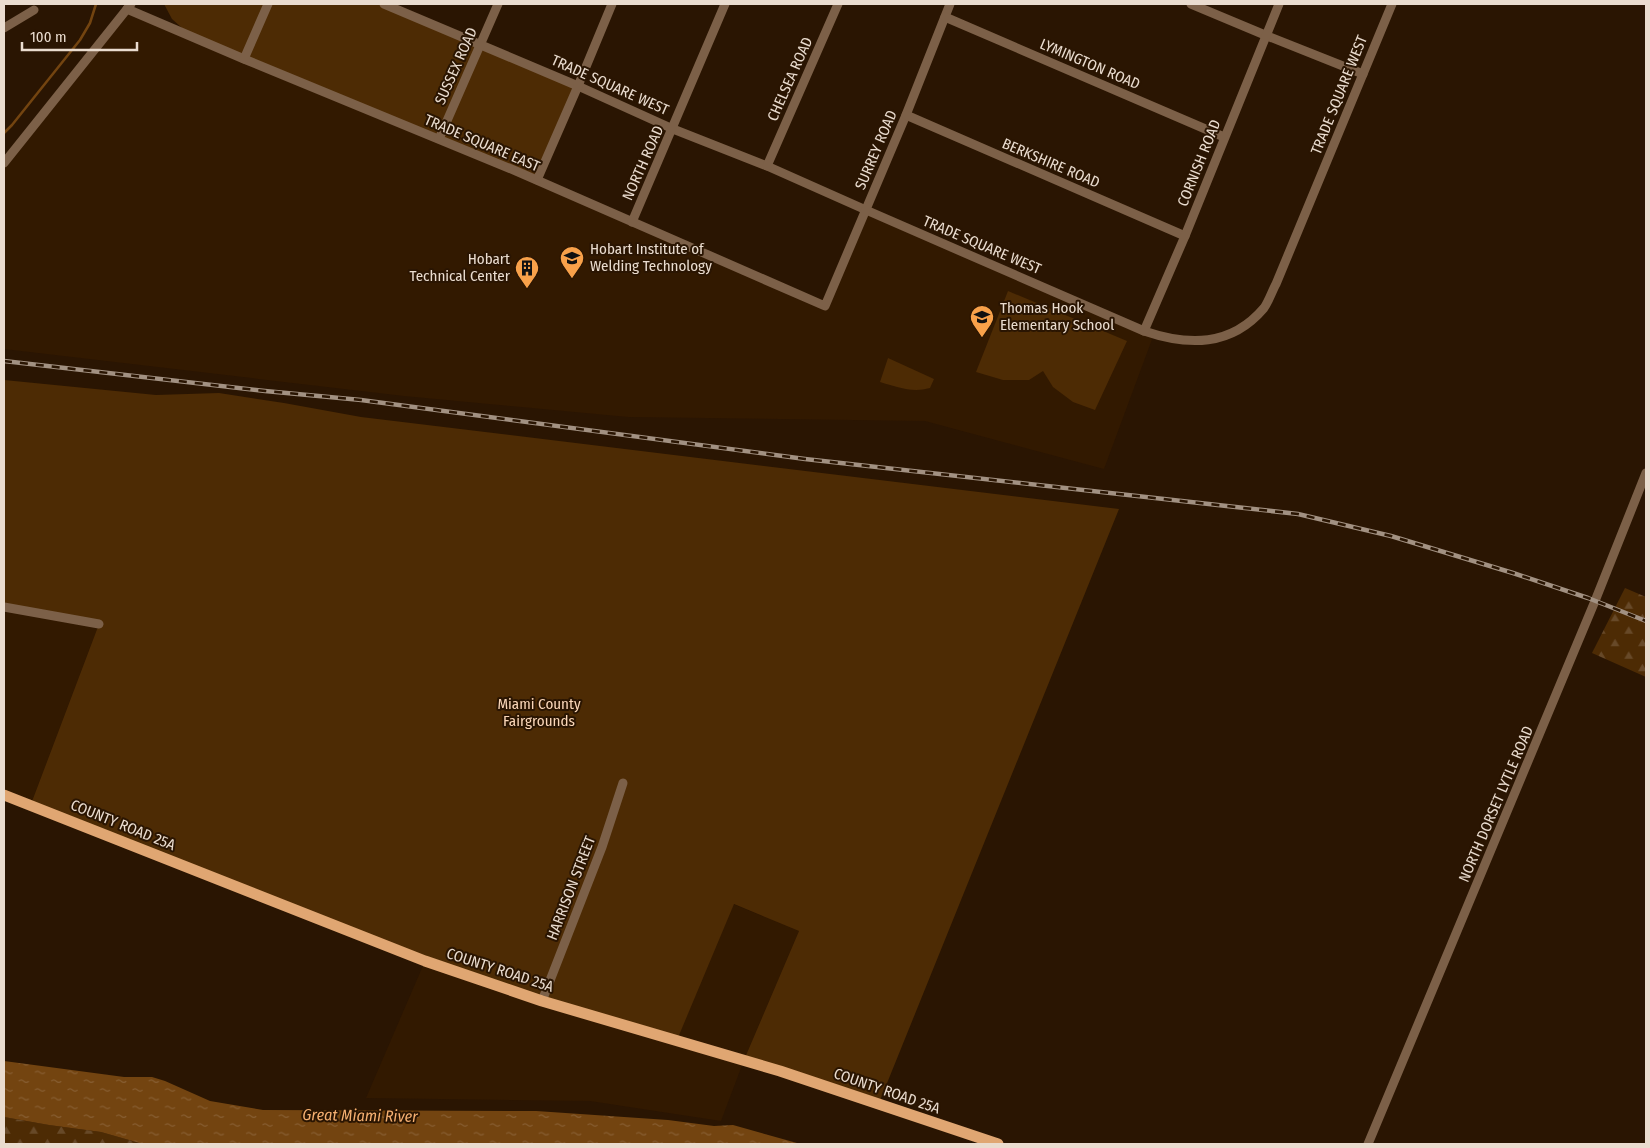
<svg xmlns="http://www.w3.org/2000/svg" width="1650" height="1148" font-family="'Fira Sans Condensed',sans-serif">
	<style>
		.built { fill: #321900 }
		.green { fill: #4d2b04 }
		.forest { fill: url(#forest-firs) }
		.water { fill: url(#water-ripples) }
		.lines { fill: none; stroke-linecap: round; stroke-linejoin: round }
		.stream { stroke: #734410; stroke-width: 2.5 }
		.minor { stroke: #7c6048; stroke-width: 9 }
		.major { stroke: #e0a672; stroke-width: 11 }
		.rail-casing { stroke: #a29182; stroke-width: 4.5 }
		.rail { stroke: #2a1502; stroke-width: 2.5; stroke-dasharray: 8; stroke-linecap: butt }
		.labels { text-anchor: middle; stroke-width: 4; stroke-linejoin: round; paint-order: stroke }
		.street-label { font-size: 15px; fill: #eadccf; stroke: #2a1502 }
		.poi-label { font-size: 15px; fill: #eadccf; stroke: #2a1502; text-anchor: start }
		.park-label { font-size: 15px; fill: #fbd7b9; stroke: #2a1502 }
		.water-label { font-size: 16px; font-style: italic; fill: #f6b071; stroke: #2a1502 }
	</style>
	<defs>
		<pattern id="forest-firs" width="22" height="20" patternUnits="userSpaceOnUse" patternTransform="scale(1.25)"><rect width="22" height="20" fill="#4d2b04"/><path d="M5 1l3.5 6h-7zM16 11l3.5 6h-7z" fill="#674928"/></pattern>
		<pattern id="water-ripples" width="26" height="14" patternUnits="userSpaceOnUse" patternTransform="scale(1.25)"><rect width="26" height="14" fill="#734410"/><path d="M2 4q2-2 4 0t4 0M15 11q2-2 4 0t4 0" fill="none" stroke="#875e32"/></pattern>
	</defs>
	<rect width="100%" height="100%" fill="#2a1502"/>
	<!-- built -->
	<g class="built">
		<path d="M127 9 825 306 866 210 1154 334 1104 469 925 421 628 417 404 396 4 349V163Z"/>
		<path d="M7 608 99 624 31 804 4 795V616Z"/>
		<path d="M733 904 799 931 744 1060 721 1121 590 1101 366 1098 425 961Z"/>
	</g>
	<!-- green -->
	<g class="green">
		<path d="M164 4H384L578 86 537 180 191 36 172 19Z"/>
		<path d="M1008 291 1127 341 1095 410 1073 402 1053 387 1043 371 1029 380H1003L976 372Z"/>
		<path d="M888 358 934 379 930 388C912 393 897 387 880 382Z"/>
		<path d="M4 380 156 395 219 393 284 403 361 417 1119 509 879 1103 744 1060 799 931 734 904 677 1040 542 1001 31 804 99 624 4 607Z"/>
	</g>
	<!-- forest -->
	<g class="forest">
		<path d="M1625 588 1646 597V677L1592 653Z"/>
		<path d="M4 1117 49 1125 101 1132 143 1144H4Z"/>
	</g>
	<!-- water -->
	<path class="water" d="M4 1061 124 1077H152L165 1081 210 1101 263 1110 536 1111 668 1120 714 1126 733 1125 797 1143 809 1144H143L101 1132 49 1125 4 1117Z"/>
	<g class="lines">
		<!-- stream -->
		<path class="stream" d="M4 133 12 125 80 40 90 23 96 4"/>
		<!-- minor -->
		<g class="minor">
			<path d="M384 4 578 86 673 129 767 166 866 210 1144 331C1188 346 1231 347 1264 308 1269 301 1272 291 1276 284L1392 4"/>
			<path d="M1191 4 1265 35 1363 74"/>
			<path d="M127 9 244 59 516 171 825 306 906 115 950 4"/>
			<path d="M945 17 1224 137"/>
			<path d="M4 28 34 10"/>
			<path d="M244 59 268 4"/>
			<path d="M906 115 1185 236"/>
			<path d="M439 139 498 4"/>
			<path d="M4 163 131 4"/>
			<path d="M767 166 838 4"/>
			<path d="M537 180 578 86 612 4"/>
			<path d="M632 222 725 4"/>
			<path d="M1144 331 1185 236 1279 4"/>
			<path d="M4 607 99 624"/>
			<path d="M542 1001 602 847 623 783"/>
			<path d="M1368 1144 1595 601 1646 473"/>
		</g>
		<!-- major -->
		<path class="major" d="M4 795 425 961 542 1001 780 1071 998 1144"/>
		<!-- rail casing -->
		<g class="rail-casing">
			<path id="rail" d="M4 361 265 391 361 400 805 459 1298 514 1391 536 1513 573 1588 598 1646 621"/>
		</g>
		<!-- rail -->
		<use href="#rail" class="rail"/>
	</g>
	<!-- icons -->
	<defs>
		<g id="university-pin" transform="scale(1.25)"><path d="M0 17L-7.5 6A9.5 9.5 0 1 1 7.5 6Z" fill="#f8a14a" stroke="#2a1502"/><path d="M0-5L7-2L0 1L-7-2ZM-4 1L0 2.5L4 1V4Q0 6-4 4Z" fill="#111"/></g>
		<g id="building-pin" transform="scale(1.25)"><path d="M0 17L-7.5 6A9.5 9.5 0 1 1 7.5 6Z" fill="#f8a14a" stroke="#2a1502"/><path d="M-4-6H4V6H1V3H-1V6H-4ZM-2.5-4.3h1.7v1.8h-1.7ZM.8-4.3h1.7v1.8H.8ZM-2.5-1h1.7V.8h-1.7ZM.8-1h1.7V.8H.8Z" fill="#111"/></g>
		<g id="school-pin" transform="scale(1.25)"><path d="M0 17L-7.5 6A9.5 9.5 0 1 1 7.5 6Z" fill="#f8a14a" stroke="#2a1502"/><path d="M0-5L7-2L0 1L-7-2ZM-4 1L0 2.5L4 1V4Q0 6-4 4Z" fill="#111"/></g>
	</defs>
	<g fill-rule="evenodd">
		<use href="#university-pin" x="572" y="258"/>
		<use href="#building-pin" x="527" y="268"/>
		<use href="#school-pin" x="982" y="317"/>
	</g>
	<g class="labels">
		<!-- street labels -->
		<g class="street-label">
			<text transform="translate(1090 64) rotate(23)" y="5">LYMINGTON ROAD</text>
			<text transform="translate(456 66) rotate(-66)" y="5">SUSSEX ROAD</text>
			<text transform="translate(790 79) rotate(-66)" y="5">CHELSEA ROAD</text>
			<text transform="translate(610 85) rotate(24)" y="5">TRADE SQUARE WEST</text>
			<text transform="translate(1339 95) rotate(-68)" y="5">TRADE SQUARE WEST</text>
			<text transform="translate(482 143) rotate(23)" y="5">TRADE SQUARE EAST</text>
			<text transform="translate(876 150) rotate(-67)" y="5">SURREY ROAD</text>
			<text transform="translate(643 163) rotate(-66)" y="5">NORTH ROAD</text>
			<text transform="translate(1051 163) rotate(23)" y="5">BERKSHIRE ROAD</text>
			<text transform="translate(1199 163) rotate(-68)" y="5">CORNISH ROAD</text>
			<text transform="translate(982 245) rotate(23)" y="5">TRADE SQUARE WEST</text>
			<text transform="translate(1496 804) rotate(-67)" y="5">NORTH DORSET LYTLE ROAD</text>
			<text transform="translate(123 825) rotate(22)" y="5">COUNTY ROAD 25A</text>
			<text transform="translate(571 888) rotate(-69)" y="5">HARRISON STREET</text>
			<text transform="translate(500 970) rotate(18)" y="5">COUNTY ROAD 25A</text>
			<text transform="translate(887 1091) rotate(19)" y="5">COUNTY ROAD 25A</text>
		</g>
		<!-- poi labels -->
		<g class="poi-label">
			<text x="590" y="254">Hobart Institute of<tspan x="590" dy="17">Welding Technology</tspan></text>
			<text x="510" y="264" text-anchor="end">Hobart<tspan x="510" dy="17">Technical Center</tspan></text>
			<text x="1000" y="313">Thomas Hook<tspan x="1000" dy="17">Elementary School</tspan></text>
		</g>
		<!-- park labels -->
		<g class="park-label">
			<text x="539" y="709">Miami County<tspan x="539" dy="17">Fairgrounds</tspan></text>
		</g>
		<!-- water labels -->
		<g class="water-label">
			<text transform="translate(360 1115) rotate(1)" y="6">Great Miami River</text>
		</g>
	</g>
	<!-- border -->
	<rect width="1650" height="1148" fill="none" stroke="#eadccf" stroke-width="10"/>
	<!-- scale -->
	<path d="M22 42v8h115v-8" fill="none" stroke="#eadccf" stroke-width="2.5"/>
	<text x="30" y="42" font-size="15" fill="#eadccf" stroke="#2a1502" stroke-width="4" paint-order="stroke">100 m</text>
</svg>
